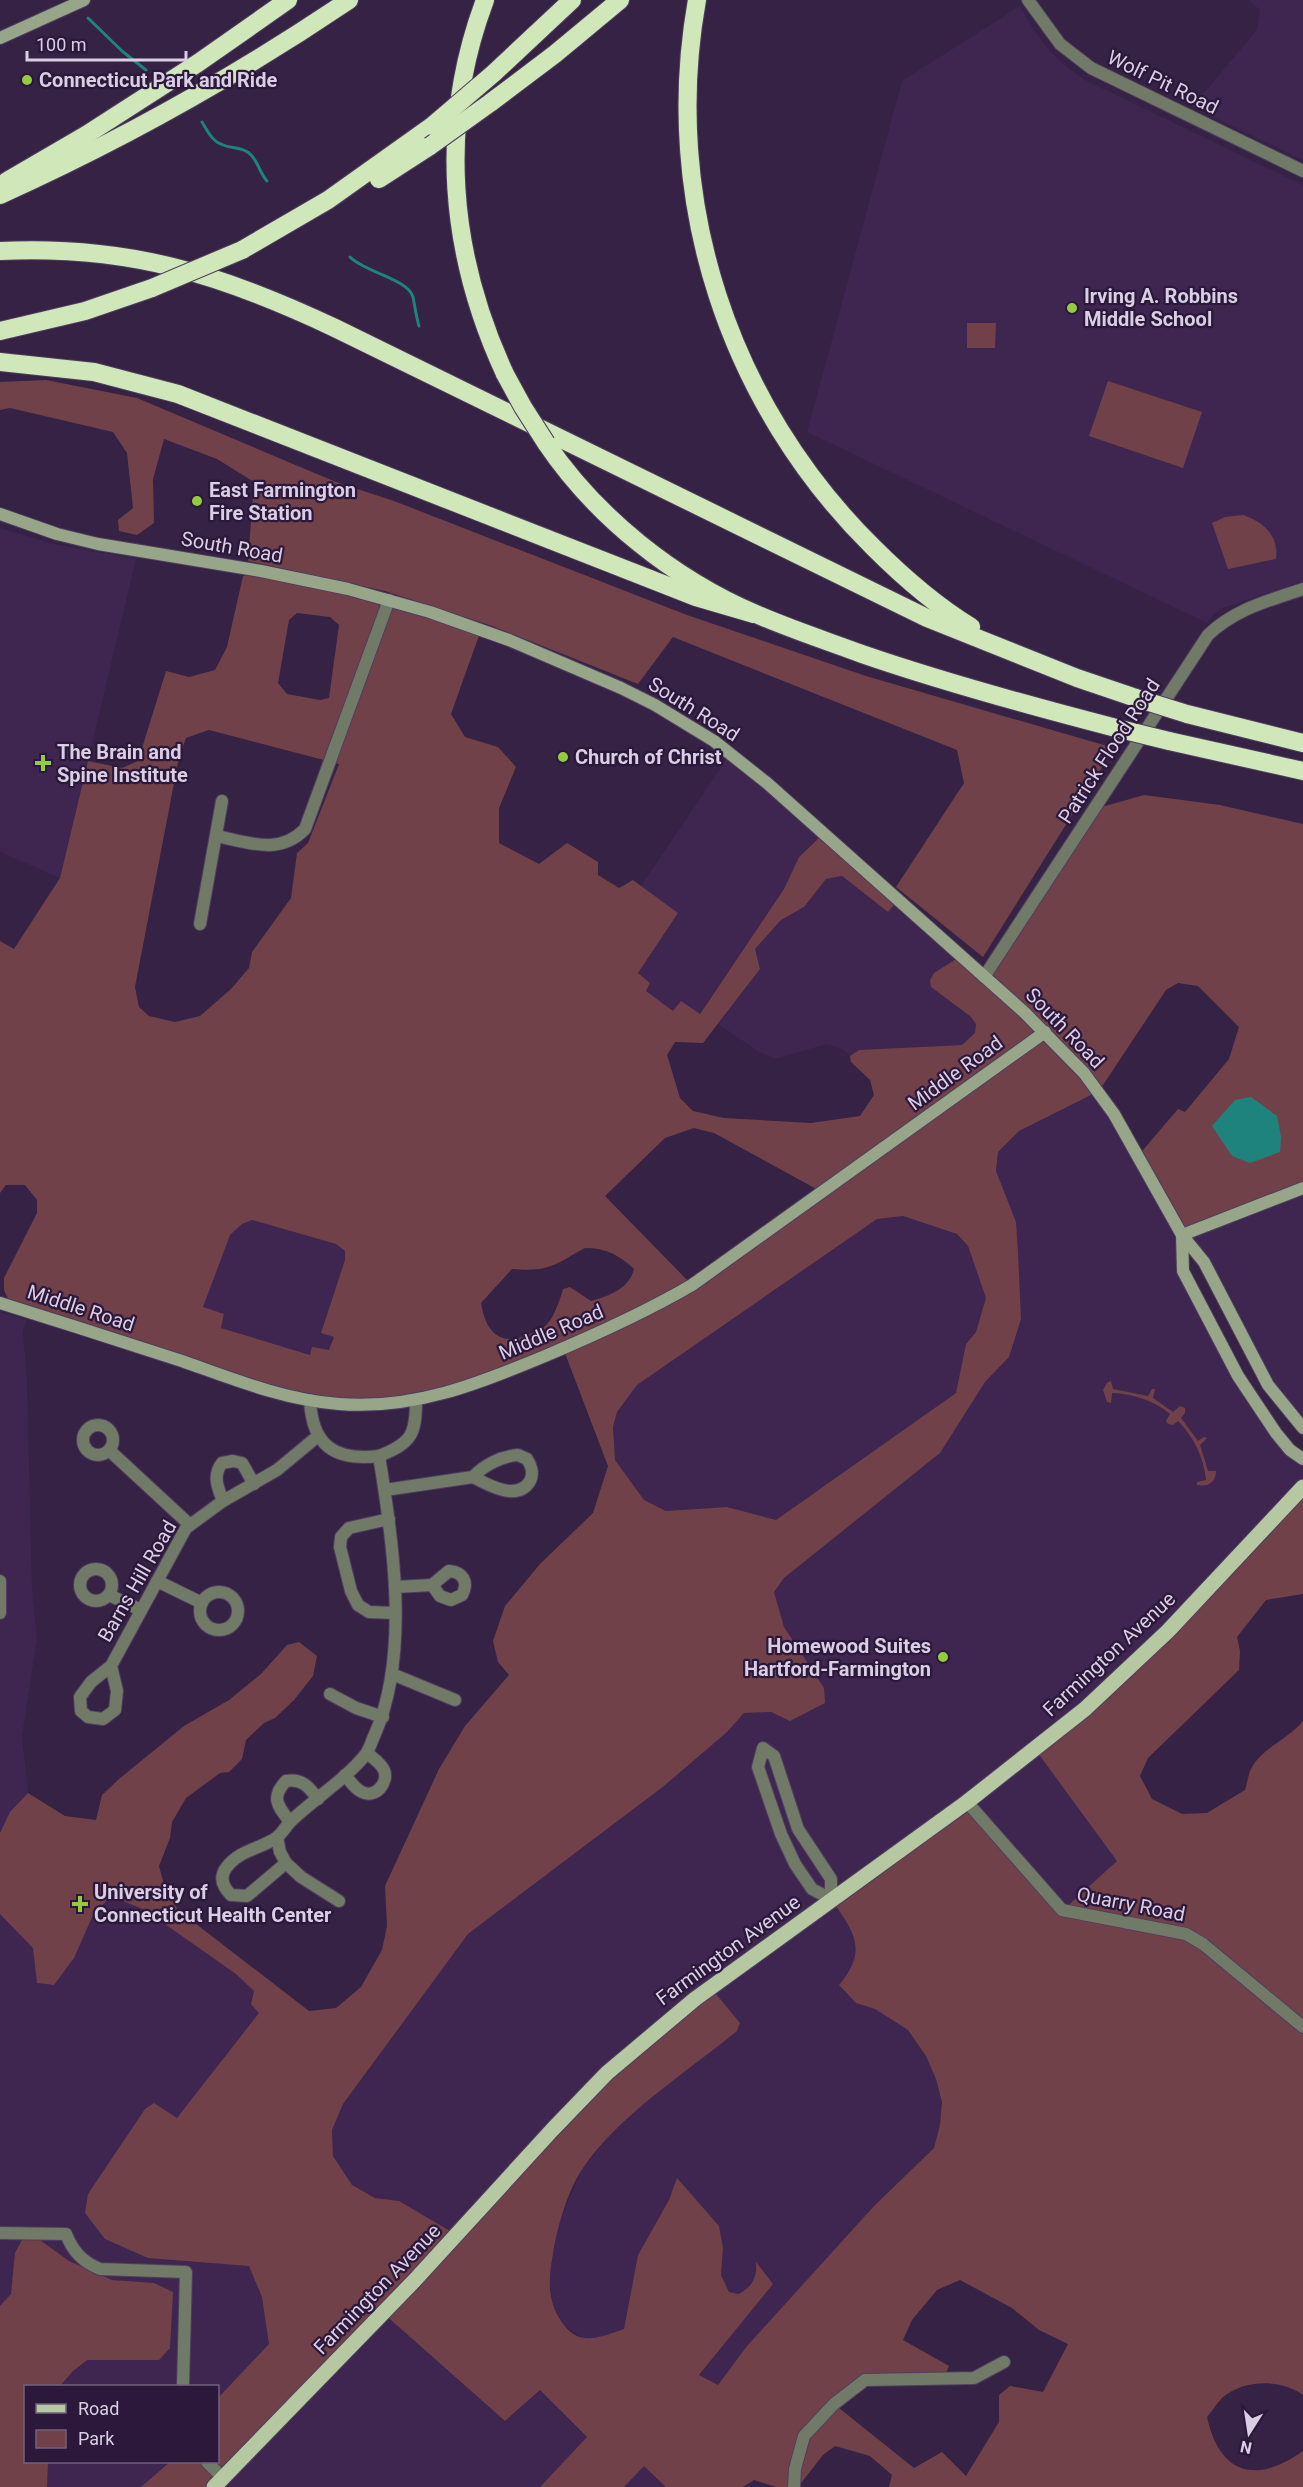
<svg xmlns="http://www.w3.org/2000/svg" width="1303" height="2487" font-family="Roboto,sans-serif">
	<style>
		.built { fill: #3e2650 }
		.green { fill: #71414a; fill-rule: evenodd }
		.water { fill: #1f837d }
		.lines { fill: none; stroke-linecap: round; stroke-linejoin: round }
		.stream { stroke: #1f837d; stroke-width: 3 }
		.street-casing { stroke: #4f3e5f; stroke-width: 14 }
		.secondary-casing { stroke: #4f3e5f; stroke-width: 14 }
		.primary-casing { stroke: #4f3e5f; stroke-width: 17 }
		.highway-casing { stroke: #4f3e5f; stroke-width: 20 }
		.street { stroke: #717a67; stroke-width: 12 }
		.secondary { stroke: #97a688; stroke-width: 12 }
		.primary { stroke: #b5c8a2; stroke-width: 15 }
		.highway { stroke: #d0e7b9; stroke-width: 18 }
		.highway-bridge-casing { stroke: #4f3e5f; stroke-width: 20; stroke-linecap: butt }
		.highway-bridge { stroke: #d0e7b9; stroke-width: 18 }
		.poi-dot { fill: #93cc3d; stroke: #2b183a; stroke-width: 2 }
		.labels { text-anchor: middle; stroke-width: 4.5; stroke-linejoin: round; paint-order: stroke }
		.poi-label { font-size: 20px; font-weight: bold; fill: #dacee5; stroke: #2b183a; text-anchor: start }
		.street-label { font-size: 20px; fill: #dacee5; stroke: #2b183a }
	</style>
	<rect width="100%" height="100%" fill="#352245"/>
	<!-- built -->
	<g class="built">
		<path d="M1248 0H1303V160L1192 107 1257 30 1260 10Z"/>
		<path d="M1020 6 1034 30 1048 49 1067 67 1087 81 1303 185V581L1223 608 1214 614 1207 623 807 432 902 81Z"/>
		<path d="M0 528 53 544 136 559 60 878 0 852Z"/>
		<path d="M730 754 823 834 799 857 784 889 699 1014 673 1011 646 991 638 973 678 913 641 886Z"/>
		<path d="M842 876 888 912 898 900 961 956 931 987 971 1017 976 1024 975 1033 962 1045 859 1050 850 1056 842 1049 827 1044 775 1059 759 1052 718 1024 760 969 755 949 781 920 804 907 826 879Z"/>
		<path d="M1099 1091 1182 1235 1303 1188V1428L1280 1402 1183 1236V1271L1238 1376 1303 1459V1487L1168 1631 1117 1862 1062 1910 832 1899 853 1932 856 1949 852 1970 839 1985 856 2003 875 2009 908 2030 926 2056 936 2079 942 2102 940 2125 934 2148 874 2206 747 2346 718 2385 699 2376 772 2284 756 2263V2279L749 2289 739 2294 729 2292 721 2275 723 2248 677 2179 669 2200 638 2255 624 2329 593 2340 583 2339 564 2325 553 2306 549 2279 557 2227 582 2169 615 2129 457 2235 399 2201 375 2198 352 2185 333 2156 332 2130 343 2104 468 1934 664 1786 726 1732 744 1713 771 1712 790 1721 792 1642 784 1627 774 1592 784 1578 940 1453 985 1382 1009 1357 1016 1222 996 1171 998 1152 1019 1131Z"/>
		<path d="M903 1216 956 1234 968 1246 987 1298 976 1332 966 1344 956 1393 776 1520 727 1507 666 1511 644 1500 615 1460 613 1427 617 1412 637 1385 877 1219Z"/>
		<path d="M252 1220 336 1244 345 1251V1260L322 1333 334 1337 329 1351 310 1355 221 1328 224 1314 202 1307 230 1235 242 1224Z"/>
		<path d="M0 1312 26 1320 23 1332 27 1381 32 1588 37 1638 22 1736 28 1793 291 2015 222 2107 415 2252 218 2442V2386H26V2462H199L175 2487H0Z"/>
		<path d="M383 2313 505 2421 540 2390 587 2438 540 2487H214Z"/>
		<path d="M644 2465 665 2485 666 2487H624Z"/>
	</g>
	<!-- green -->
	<g class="green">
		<path d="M967 323H996L995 348H967Z"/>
		<path d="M46 380 137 398 336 482 394 501 687 615 866 676 1114 748 983 957 896 887 964 783 957 750 673 637 638 684 492 626 385 591 248 561 254 482 217 459 164 439 153 479 154 523 137 535 119 531 118 520 133 508 127 453 113 432 10 408 0 410V382Z"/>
		<path d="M1108 381 1202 412 1183 468 1089 436Z"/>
		<path d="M1243 515C1264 522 1279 536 1276 559L1228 569 1212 523 1225 517Z"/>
		<path d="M261 571 481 630 451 714 465 737 498 747 516 767 499 808V843L539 864 567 843 598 862V875L619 888 633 880 678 913 638 973 650 983 646 991 673 1011 681 1001 700 1014 784 889 799 857 823 834 898 900 888 912 842 876 826 879 804 907 781 920 755 949 760 969 703 1043 675 1042 667 1055 680 1098 693 1111 724 1118 811 1123 860 1116 874 1095 870 1080 851 1062 850 1056 859 1050 962 1045 975 1033 976 1024 971 1017 931 987 930 980 934 973 961 956 984 976 1095 809 1144 795 1220 805 1303 824V1188L1182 1235 1138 1156 1178 1109 1185 1112 1229 1059 1239 1027 1198 986 1178 983 1166 990 1099 1091 1019 1131 998 1152 996 1171 1016 1222 1018 1252 1021 1319 1009 1357 985 1382 940 1453 784 1578 774 1592 784 1627 824 1688 825 1703 790 1721 771 1712 744 1713 727 1732 664 1786 468 1934 343 2104 332 2130 333 2156 352 2185 375 2198 399 2201 457 2235 553 2129 711 1988 740 2023 737 2031C688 2071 618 2116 583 2168 568 2190 557 2227 553 2254 549 2275 547 2296 558 2316 576 2348 595 2339 624 2329L638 2255 669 2200 677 2178 719 2226 723 2248 721 2275 729 2292 739 2294C753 2286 757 2278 756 2262L773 2284 699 2375 718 2385 747 2346 874 2206 934 2148 940 2125 942 2102 936 2079 926 2056 908 2030 875 2009 856 2003 839 1985C868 1950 855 1933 831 1899L967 1802 1063 1910 1117 1861 1035 1749 1086 1709 1303 1487V1594L1266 1600 1237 1637 1240 1651 1239 1670 1148 1758 1140 1776 1152 1799 1182 1814 1207 1813 1245 1790C1247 1784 1248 1777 1250 1771 1259 1749 1289 1739 1303 1721V2395C1281 2379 1244 2379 1222 2398 1217 2403 1212 2411 1207 2417 1220 2476 1257 2484 1303 2451V2487H889L892 2475 870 2456 835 2446 823 2455 798 2487H776L754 2480 743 2487H666L644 2466 624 2487H540L587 2437 540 2390 505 2421 383 2313 214 2487H141L170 2462H207L221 2478 216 2462 218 2398 269 2344 262 2297 249 2266 148 2258 105 2239 85 2213 88 2194 145 2109 154 2103 177 2118 259 2013 251 2004 254 1991 236 1974 145 1910 111 1896 93 1915 74 1958 54 1985 37 1983 33 1948 0 1914V1833L10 1812 28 1793 65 1816 96 1820 102 1795 119 1779 184 1726 229 1700 261 1674 287 1645 299 1642 317 1656 313 1676 294 1700 275 1718 264 1723 246 1740 242 1759 229 1772 220 1773 186 1798 172 1822 170 1838 159 1866 165 1888 178 1910 309 2011 336 2008 361 1987 382 1950 387 1926 385 1886 439 1769 465 1726 509 1675 498 1662 493 1641 505 1606 540 1564 593 1513 608 1466 563 1348 416 1400H310L12 1307 4 1290V1278L37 1213V1200L25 1185H6L0 1193V941L14 949 60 878 88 761 122 768 138 761 166 671 189 677 215 670 227 647 243 576ZM297 613 330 617 339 625 329 698 320 700 287 694 278 683 289 620ZM209 730 339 764 308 843 297 853 291 898 252 952 249 968 231 989 200 1016 175 1022 149 1016 139 1007 135 987 179 757 186 738ZM694 1128 714 1133 820 1191 692 1285 605 1196 665 1138ZM903 1216 957 1234 968 1246 986 1298 976 1332 966 1344 956 1393 776 1520 727 1507 666 1511 644 1500 615 1460 613 1427 617 1412 637 1385 877 1219ZM252 1220 336 1244 345 1251V1260L321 1333 334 1337 329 1350 312 1347 310 1355 221 1328 224 1314 203 1307 230 1235 242 1224ZM585 1248C606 1248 619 1255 634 1269 629 1289 609 1296 591 1301L570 1287 563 1289C560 1299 555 1315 548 1323 545 1328 537 1330 532 1333 502 1348 486 1334 481 1303L512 1269C550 1272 554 1265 585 1248ZM960 2280 1012 2308 1039 2330 1068 2344 1043 2392 1010 2386 999 2395V2422L966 2476 942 2452 914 2468 834 2404 865 2380 943 2379 949 2366 903 2340 912 2320 937 2290Z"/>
		<path d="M1111 1381 1113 1389 1148 1396 1152 1389H1155L1153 1398 1173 1412 1180 1406 1185 1408V1413L1181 1418 1198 1441 1204 1437 1207 1438 1200 1445 1208 1471H1216C1216 1483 1207 1487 1197 1485V1482L1206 1480C1204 1458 1194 1437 1178 1421L1173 1425 1168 1424 1166 1421 1170 1414C1153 1400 1134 1394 1112 1393L1111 1403 1107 1402 1103 1390 1107 1383Z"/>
		<path d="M22 2240H40L69 2261 112 2280 154 2283 173 2292 170 2348 159 2360H87L73 2371 60 2386H26V2462H48L47 2487H0V2306L11 2294 15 2253Z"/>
	</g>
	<!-- water -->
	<path class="water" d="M1251 1097 1277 1116 1281 1137 1280 1152 1250 1163 1232 1156 1212 1126 1235 1100Z"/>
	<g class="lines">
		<!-- stream -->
		<g class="stream">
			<path d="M88 18 122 51 146 70"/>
			<path d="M202 122C207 130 212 141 221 144 230 149 240 146 249 153 258 160 259 172 267 181"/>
			<path d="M350 257C364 272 408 279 413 297 415 307 416 316 419 326"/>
		</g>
		<!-- street casing -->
		<g class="street-casing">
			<g id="street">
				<path d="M1028 0 1060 44 1091 68 1303 171"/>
				<path d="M216 836C248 842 279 856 305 829L389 600"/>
				<path d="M200 924 222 801"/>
				<path d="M984 977 1208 635C1235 609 1268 601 1303 589"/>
				<path d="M310 1400C312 1446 335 1461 379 1456"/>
				<circle cx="98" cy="1440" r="15"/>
				<path d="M110 1451 190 1525"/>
				<path d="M518 1455 527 1459C531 1465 534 1474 530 1481 518 1502 488 1485 473 1477 484 1465 502 1456 518 1455Z"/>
				<path d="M385 1490 473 1477"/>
				<path d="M223 1501C218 1488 212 1476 222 1463L233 1461 242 1463 254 1484"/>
				<path d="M389 1519 349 1528 341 1537 340 1547 351 1591 358 1605 369 1612 395 1613"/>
				<circle cx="96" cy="1585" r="16"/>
				<path d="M449 1571C463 1572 469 1582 462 1595L451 1600 440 1596 432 1585Z"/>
				<path d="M0 1581V1613"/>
				<path d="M157 1581 202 1603"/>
				<path d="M395 1587 432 1585"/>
				<circle cx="219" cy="1611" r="19"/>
				<path d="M109 1595 141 1610"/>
				<path d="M111 1666 117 1691 115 1710 103 1719 88 1717 81 1711 80 1697 91 1682 111 1666 186 1528 223 1501 277 1470 318 1436"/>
				<path d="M392 1674 455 1700"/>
				<path d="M330 1694 356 1708 383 1717"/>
				<path d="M763 1748 774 1756 798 1829 831 1879V1899L812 1889 795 1864 781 1834 758 1767Z"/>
				<path d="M345 1775C350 1781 355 1789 362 1792 376 1799 389 1782 384 1770 381 1763 373 1758 367 1753"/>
				<path d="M967 1802 1062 1910 1186 1934 1203 1944 1303 2027"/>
				<path d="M290 1822C278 1806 270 1798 286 1781 302 1778 309 1787 318 1799"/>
				<path d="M277 1837 280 1852 286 1863 247 1896 231 1895C223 1887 219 1878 226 1868 239 1850 260 1849 276 1838 282 1834 286 1826 291 1821 315 1798 345 1780 366 1754 370 1748 372 1740 375 1734 410 1654 393 1540 379 1456 412 1443 416 1434 416 1400"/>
				<path d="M286 1863 301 1877 339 1901"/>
				<path d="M0 2233 66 2234C73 2252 83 2262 100 2269L186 2272 183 2386"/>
				<path d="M207 2462 223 2478"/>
				<path d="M794 2487 795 2469 804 2436 834 2404 865 2380 974 2378 1004 2362"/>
			</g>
		</g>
		<!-- secondary casing -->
		<g class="secondary-casing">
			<g id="secondary">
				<path d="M0 38 84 0"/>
				<path d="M0 514 57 534 98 544 261 571 348 589 430 612 509 640 621 688 655 705 714 741 767 783 1024 1012 1084 1073 1114 1114 1182 1235 1204 1262 1268 1385 1303 1428"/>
				<path d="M1182 1235 1183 1271 1238 1376 1276 1433 1290 1450 1303 1459"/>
				<path d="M1182 1235 1303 1188"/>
				<path d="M0 1303C61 1322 121 1341 182 1361 233 1379 284 1400 339 1404 413 1410 478 1384 545 1356 595 1335 644 1313 692 1285L1045 1032"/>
			</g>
		</g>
		<!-- primary casing -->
		<g class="primary-casing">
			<path id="primary" d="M214 2487 414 2281 553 2129 607 2073 695 1999 967 1802 1085 1709 1168 1631 1303 1487"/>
		</g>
		<!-- highway casing -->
		<g class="highway-casing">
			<g id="highway">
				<path d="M485 0C438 125 449 253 505 374"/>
				<path d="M697 0C661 200 729 405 873 547 903 577 935 605 971 627"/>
				<path d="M494 73 572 0"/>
				<path d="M490 103 555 54 620 0"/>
				<path d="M379 179 430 146"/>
				<path d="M7 181 86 135 198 63 288 0"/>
				<path d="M0 195C122 140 238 75 349 0"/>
				<path d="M242 250 328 200 432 126"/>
				<path d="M0 251C128 245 221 274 335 328L927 618 1077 678 1136 698"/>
				<path d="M0 331 85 311 152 288"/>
				<path d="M0 362 94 372 178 394 696 597 754 614"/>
				<path d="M546 443C596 517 674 579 756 614 790 629 827 641 862 654 946 683 1031 706 1116 728"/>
				<path d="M1187 714 1303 743"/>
				<path d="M1169 741 1303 771"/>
			</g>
		</g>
		<!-- street -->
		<use href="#street" class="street"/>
		<!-- secondary -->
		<use href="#secondary" class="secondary"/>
		<!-- primary -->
		<use href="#primary" class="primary"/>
		<!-- highway -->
		<use href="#highway" class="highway"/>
		<!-- highway-bridge casing -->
		<g class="highway-bridge-casing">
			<g id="highway-bridge">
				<path d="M432 126 494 73"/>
				<path d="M430 146 490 103"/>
				<path d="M152 288 242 250"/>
				<path d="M505 374 523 407 546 443"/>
				<path d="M1136 698 1187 714"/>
				<path d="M1116 728 1169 741"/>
			</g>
		</g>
		<!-- highway-bridge -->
		<use href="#highway-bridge" class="highway-bridge"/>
	</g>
	<!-- markers -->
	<g class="poi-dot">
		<circle cx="27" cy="80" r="6"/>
		<circle cx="1072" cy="308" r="6"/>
		<circle cx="197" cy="501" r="6"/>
		<circle cx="563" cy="757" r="6"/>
		<path d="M40 754h6v6h6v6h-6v6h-6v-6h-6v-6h6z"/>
		<circle cx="943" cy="1657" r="6"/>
		<path d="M77 1895h6v6h6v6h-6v6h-6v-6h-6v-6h6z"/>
	</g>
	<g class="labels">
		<!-- poi labels -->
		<g class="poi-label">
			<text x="39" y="87">Connecticut Park and Ride</text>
			<text x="1084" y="303">Irving A. Robbins<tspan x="1084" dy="23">Middle School</tspan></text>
			<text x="209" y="497">East Farmington<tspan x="209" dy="23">Fire Station</tspan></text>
			<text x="57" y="759">The Brain and<tspan x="57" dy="23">Spine Institute</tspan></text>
			<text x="575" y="764">Church of Christ</text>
			<text x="931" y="1653" text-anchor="end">Homewood Suites<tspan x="931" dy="23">Hartford-Farmington</tspan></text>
			<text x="94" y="1899">University of<tspan x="94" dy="23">Connecticut Health Center</tspan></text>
		</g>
		<!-- street labels -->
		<g class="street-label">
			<text transform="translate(1163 82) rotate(26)" y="7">Wolf Pit Road</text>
			<text transform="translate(232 547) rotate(10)" y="7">South Road</text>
			<text transform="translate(694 709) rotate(32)" y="7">South Road</text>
			<text transform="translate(1109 751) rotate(-57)" y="7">Patrick Flood Road</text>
			<text transform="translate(1065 1028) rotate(46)" y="7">South Road</text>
			<text transform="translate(955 1073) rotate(-36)" y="7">Middle Road</text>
			<text transform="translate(81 1308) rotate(18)" y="7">Middle Road</text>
			<text transform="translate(551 1332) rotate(-23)" y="7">Middle Road</text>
			<text transform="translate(137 1581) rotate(-60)" y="7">Barns Hill Road</text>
			<text transform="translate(1109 1654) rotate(-43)" y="7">Farmington Avenue</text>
			<text transform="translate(1131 1904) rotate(11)" y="7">Quarry Road</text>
			<text transform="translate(728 1950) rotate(-36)" y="7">Farmington Avenue</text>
			<text transform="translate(377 2289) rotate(-46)" y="7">Farmington Avenue</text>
		</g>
	</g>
	<!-- legend -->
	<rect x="24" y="2385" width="195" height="78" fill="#2b183a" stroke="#71617e" stroke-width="1.5"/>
	<rect x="36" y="2404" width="30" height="9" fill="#b5c8a2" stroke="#71617e" stroke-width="1.5"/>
	<text x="78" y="2415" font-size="18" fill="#dacee5">Road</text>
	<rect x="36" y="2430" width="30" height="18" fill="#71414a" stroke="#71617e" stroke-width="1.5"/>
	<text x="78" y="2445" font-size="18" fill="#dacee5">Park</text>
	<!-- north arrow -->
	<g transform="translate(1249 2433) rotate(192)" stroke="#2b183a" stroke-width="4.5" paint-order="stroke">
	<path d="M0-4.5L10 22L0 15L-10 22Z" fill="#dacee5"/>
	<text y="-9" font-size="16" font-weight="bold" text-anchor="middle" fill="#dacee5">N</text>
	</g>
	<!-- scale -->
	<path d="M27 51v9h159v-9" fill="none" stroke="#dacee5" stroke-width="3"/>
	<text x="36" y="51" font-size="18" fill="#dacee5" stroke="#2b183a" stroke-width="4.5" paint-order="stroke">100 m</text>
</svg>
